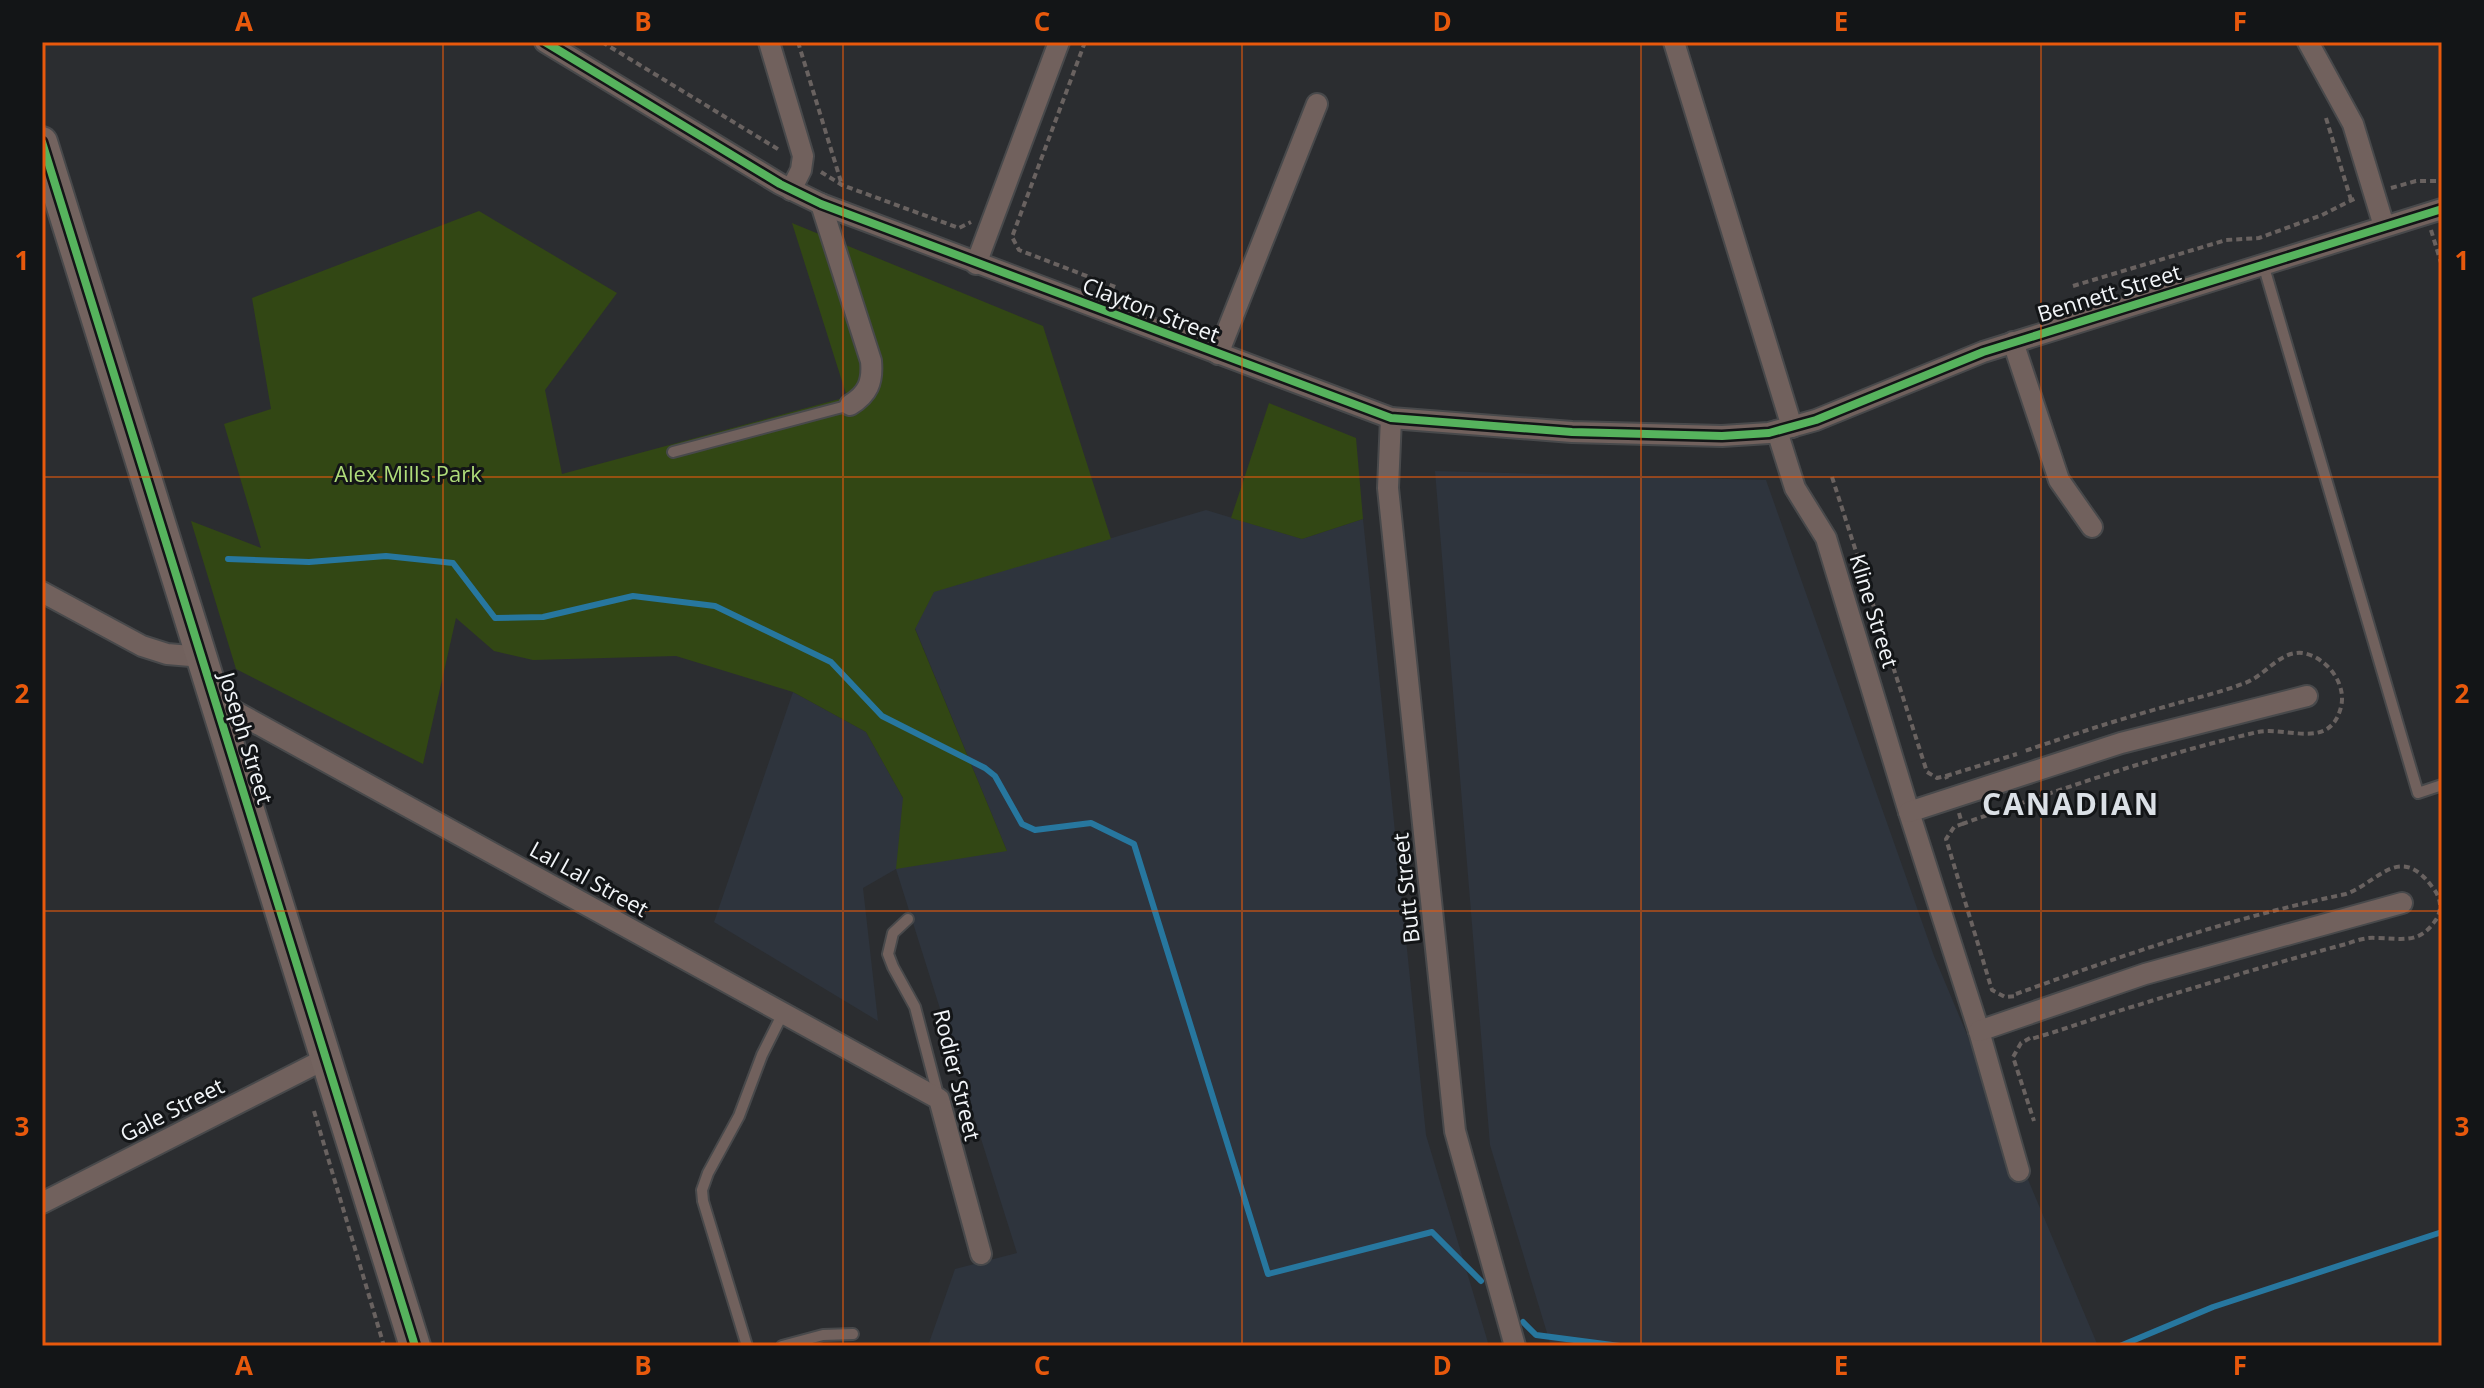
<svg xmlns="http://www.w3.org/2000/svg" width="2484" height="1388" font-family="'Open Sans',sans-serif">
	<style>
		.built { fill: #2e343d }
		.green { fill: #324714 }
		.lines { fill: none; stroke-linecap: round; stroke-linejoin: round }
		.stream { stroke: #27779f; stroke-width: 6 }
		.lane-casing { stroke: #48494b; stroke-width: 14 }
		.street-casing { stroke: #48494b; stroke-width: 24 }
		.secondary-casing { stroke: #48494b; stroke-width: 34 }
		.path { stroke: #696260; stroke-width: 4; stroke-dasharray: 6 4; stroke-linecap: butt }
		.lane { stroke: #71615d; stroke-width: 10 }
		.street { stroke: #71615d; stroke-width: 20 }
		.secondary { stroke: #73635f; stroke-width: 30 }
		.cycleway-casing { stroke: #131517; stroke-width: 13 }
		.cycleway { stroke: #56b35d; stroke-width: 8 }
		.grid { fill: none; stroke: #e8590c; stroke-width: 2; stroke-opacity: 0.55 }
		.labels { text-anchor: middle; stroke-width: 6; stroke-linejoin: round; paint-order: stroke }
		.street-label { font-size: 22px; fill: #f2f5f8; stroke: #131517 }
		.park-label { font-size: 22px; fill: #afdc7a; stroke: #131517 }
		.district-label { font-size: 30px; font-weight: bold; letter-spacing: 2px; fill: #dbe0e6; stroke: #131517 }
		.neatline { fill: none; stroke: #e8590c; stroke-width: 3 }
		.grid-label { font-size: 26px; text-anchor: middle; font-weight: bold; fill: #e8590c }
	</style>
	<rect width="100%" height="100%" fill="#2b2d30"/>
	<!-- built -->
	<g class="built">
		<path d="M1435 471 1766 480 1934 956 2098 1346H1551L1490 1145Z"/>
		<path d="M1206 510 1302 539 1363 519 1426 1135 1489 1346H928L955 1269 1017 1253 896 869 863 888 878 1021 714 922 793 692 866 732 903 798 1007 851 915 628 934 591Z"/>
	</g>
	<!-- green -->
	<g class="green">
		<path d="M479 211 617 293 545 390 562 474 847 397 792 223 1043 326 1111 539 934 592 915 629 1007 851 896 869 903 798 866 732 793 692 676 656 533 660 494 651 456 618 423 764 236 669 191 521 261 548 224 424 271 409 252 298Z"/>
		<path d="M1269 403 1356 438 1363 519 1302 539 1231 518Z"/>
	</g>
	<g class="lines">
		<!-- stream -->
		<g class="stream">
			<path d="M228 559 309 562 386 556 453 563 495 618 543 617 633 596 715 606 831 662 882 716 985 768 995 776 1022 824 1035 830 1091 823 1134 844 1268 1274 1432 1232 1481 1281"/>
			<path d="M1523 1322 1536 1335 1620 1346"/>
			<path d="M2120 1346 2213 1307 2442 1232"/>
		</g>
		<!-- lane casing -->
		<g class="lane-casing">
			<g id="lane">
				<path d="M2263 264 2418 793 2442 785"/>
				<path d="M673 452 850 405"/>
				<path d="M908 919 893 933 888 954 893 967 915 1007 938 1095"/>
				<path d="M747 1346 703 1201 702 1190 708 1173 739 1116 762 1055 783 1013"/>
				<path d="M782 1346 823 1335 853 1334"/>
			</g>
		</g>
		<!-- street casing -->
		<g class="street-casing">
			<g id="street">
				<path d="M545 42 780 184 821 204 1391 418 1572 432 1722 436 1769 433 1816 420 1983 352 2442 209"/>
				<path d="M769 42 803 156 801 170 791 190"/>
				<path d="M1674 42 1792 427"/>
				<path d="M2308 42 2353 124 2384 226"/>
				<path d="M821 204 871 361C873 382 868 394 850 405"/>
				<path d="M976 264 1059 42"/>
				<path d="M2013 342 2059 480 2092 527"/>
				<path d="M1218 354 1317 104"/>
				<path d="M1391 418 1388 488 1455 1131 1515 1346"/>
				<path d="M1777 431 1795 488 1826 538 1909 812 1979 1031 2019 1171"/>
				<path d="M42 592 142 646 167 654 203 657"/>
				<path d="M216 701 939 1099 981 1254"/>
				<path d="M1909 812 2121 743 2307 696"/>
				<path d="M1979 1031 2145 974 2402 903"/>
				<path d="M42 1203 325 1059"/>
			</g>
		</g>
		<!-- secondary casing -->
		<g class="secondary-casing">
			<path id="secondary" d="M42 142 415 1346"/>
		</g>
		<!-- path -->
		<g class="path">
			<path d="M602 42 781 151"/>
			<path d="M798 42 842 185"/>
			<path d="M1085 42 1012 237 1019 250 1118 288"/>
			<path d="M2326 118 2351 200"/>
			<path d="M821 172 842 185 959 228 971 222"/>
			<path d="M2391 188 2416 181H2442"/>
			<path d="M2431 230 2442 266"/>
			<path d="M2073 286 2226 240 2259 238 2322 215 2356 198"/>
			<path d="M1832 477 1927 772 1937 778 1946 776 1947 779"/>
			<path d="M1946 776 2017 754"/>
			<path d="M1959 813 1962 824 1954 827 1946 839 1992 990 2005 997 2016 996"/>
			<path d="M1962 824C2059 790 2157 755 2258 732 2287 726 2330 751 2341 707 2347 683 2326 657 2303 653 2280 650 2265 676 2245 683 2219 693 2191 699 2164 707 2117 720 2071 735 2025 751"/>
			<path d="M2016 994C2123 955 2234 917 2346 894 2379 882 2400 842 2433 888 2441 898 2443 910 2435 921 2419 945 2400 938 2376 938 2366 937 2355 941 2346 944 2275 963 2205 984 2135 1006 2100 1016 2066 1029 2031 1039"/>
			<path d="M2030 1038 2021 1043 2013 1057 2034 1121"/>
			<path d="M314 1111 384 1346"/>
		</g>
		<!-- lane -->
		<use href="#lane" class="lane"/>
		<!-- street -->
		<use href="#street" class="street"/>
		<!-- secondary -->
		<use href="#secondary" class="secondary"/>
		<!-- cycleway casing -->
		<g class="cycleway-casing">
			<g id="cycleway">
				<path d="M545 42 780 184 821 204 1391 418 1572 432 1722 436 1769 433 1816 420 1983 352 2442 209"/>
				<path d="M42 142 415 1346"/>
			</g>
		</g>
		<!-- cycleway -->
		<use href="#cycleway" class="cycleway"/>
	</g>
	<!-- grid -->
	<path class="grid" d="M443 42V1346M843 42V1346M1242 42V1346M1641 42V1346M2041 42V1346M42 477H2442M42 911H2442"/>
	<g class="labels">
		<!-- street labels -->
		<g class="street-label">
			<text transform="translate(2109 293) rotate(-17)" y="8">Bennett Street</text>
			<text transform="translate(1151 310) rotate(21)" y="8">Clayton Street</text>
			<text transform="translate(1874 611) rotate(73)" y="8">Kline Street</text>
			<text transform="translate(246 738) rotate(73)" y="8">Joseph Street</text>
			<text transform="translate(589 879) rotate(29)" y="8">Lal Lal Street</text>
			<text transform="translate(1406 888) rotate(-96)" y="8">Butt Street</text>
			<text transform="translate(957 1075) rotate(76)" y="8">Rodier Street</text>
			<text transform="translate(172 1110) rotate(-27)" y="8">Gale Street</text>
		</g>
		<!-- park labels -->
		<g class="park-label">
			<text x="408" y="482">Alex Mills Park</text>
		</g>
		<!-- district labels -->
		<g class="district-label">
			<text x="2071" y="815">CANADIAN</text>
		</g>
	</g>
	<!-- border -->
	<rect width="2484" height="1388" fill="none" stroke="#131517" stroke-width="88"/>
	<rect x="44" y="44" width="2396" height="1300" class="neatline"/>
	<g class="grid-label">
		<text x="244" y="31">A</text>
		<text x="643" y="31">B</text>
		<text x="1042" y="31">C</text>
		<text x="1442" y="31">D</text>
		<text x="1841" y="31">E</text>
		<text x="2240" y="31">F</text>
		<text x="22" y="270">1</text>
		<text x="2462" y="270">1</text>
		<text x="22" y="703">2</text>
		<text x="2462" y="703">2</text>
		<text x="22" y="1136">3</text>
		<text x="2462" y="1136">3</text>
		<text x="244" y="1375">A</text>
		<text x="643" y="1375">B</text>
		<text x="1042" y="1375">C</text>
		<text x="1442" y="1375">D</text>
		<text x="1841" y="1375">E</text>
		<text x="2240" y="1375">F</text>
	</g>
</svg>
